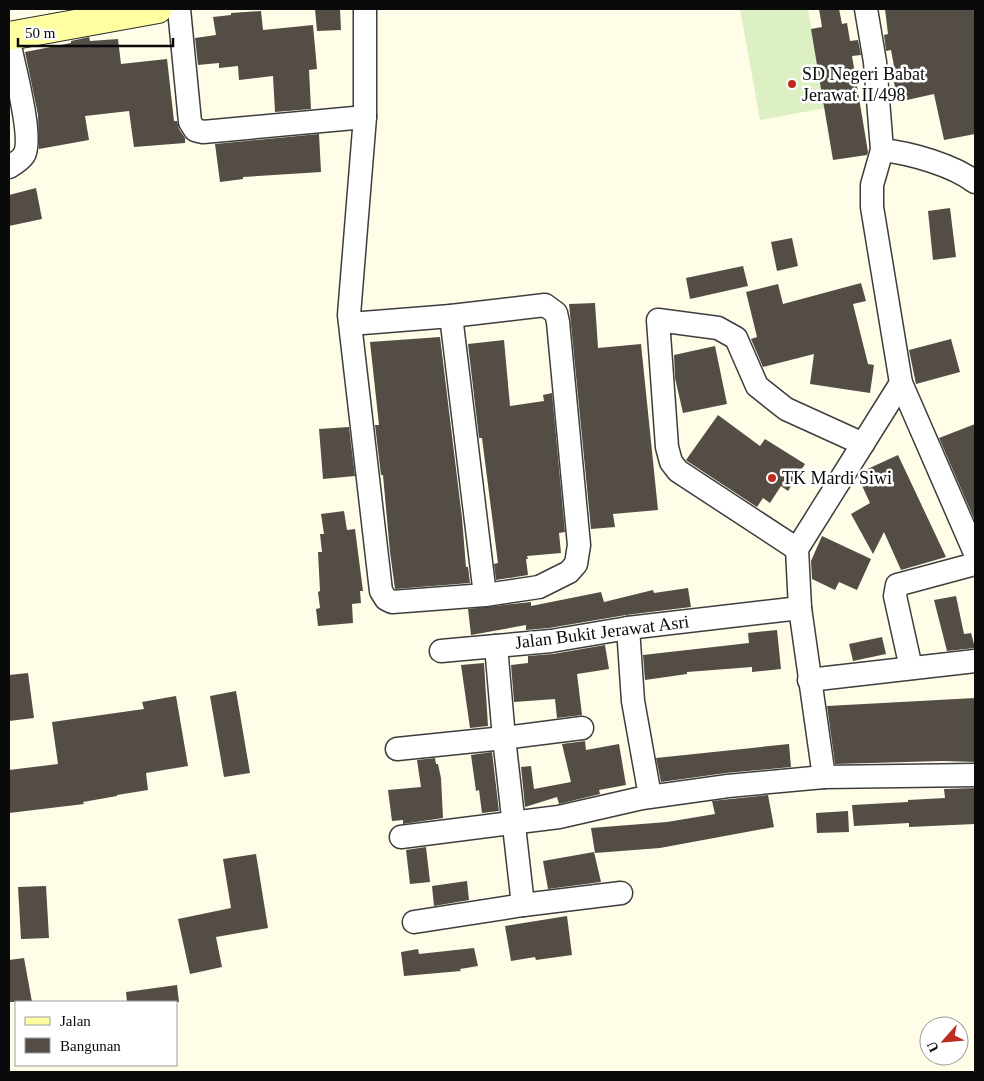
<svg xmlns="http://www.w3.org/2000/svg" width="984" height="1081" font-family="'Times New Roman',serif">
	<style>
		.pitch { fill: #dcf0c3 }
		.building { fill: #534d46 }
		.lines { fill: none; stroke-linecap: round; stroke-linejoin: round }
		.street-casing { stroke: #3d3d3d; stroke-width: 25 }
		.secondary-casing { stroke: #2c2c2c; stroke-width: 30 }
		.street { stroke: #fff; stroke-width: 22 }
		.secondary { stroke: #ffffa2; stroke-width: 28 }
		.poi-dot { fill: #bc2a20; stroke: #fff; stroke-width: 2 }
		.labels { text-anchor: middle; stroke-width: 5; stroke-linejoin: round; paint-order: stroke }
		.poi-label { font-size: 18px; fill: #0a0a0a; stroke: #fff; text-anchor: start }
		.street-label { font-size: 18px; fill: #0a0a0a; stroke: #fff }
	</style>
	<rect width="100%" height="100%" fill="#fffde7"/>
	<!-- pitch -->
	<path class="pitch" d="M740 9H808L825 108 760 120Z"/>
	<!-- building -->
	<g class="building">
		<path d="M315 9H340L341 30 317 31Z"/>
		<path d="M819 9H839L842 24 847 23 850 41 858 40 861 55 852 56 868 152 867 155 833 160 811 29 822 27Z"/>
		<path d="M885 9H975V134L944 140 934 94 898 102 894 82H897L891 50 886 51 884 35 888 34Z"/>
		<path d="M261 11 263 30 313 25 317 69 309 70 311 109 275 112 273 76 239 80 238 66 219 68V63L198 65 195 38 216 35 213 17 231 15V13Z"/>
		<path d="M89 37 90 41 118 39 121 64 167 59 174 121H177L179 129 185 138V143L134 147 129 111 85 116 89 140 39 149 38 115 25 52 71 43V41Z"/>
		<path d="M319 134 321 172 243 177V179L220 182 215 144Z"/>
		<path d="M36 188 42 219 9 226V195Z"/>
		<path d="M950 208 956 257 933 260 928 211Z"/>
		<path d="M792 238 798 266 777 271 771 242Z"/>
		<path d="M743 266 748 286 690 299 686 278Z"/>
		<path d="M861 283 866 301 853 304 868 364 874 365 870 393 810 384 814 354 763 367 751 339 757 337 746 292 778 284 783 304Z"/>
		<path d="M595 303 598 348 641 344 658 510 613 514 615 527 591 529 569 304Z"/>
		<path d="M440 337 462 518 466 567H468L470 583 395 589 390 552 383 475H381L375 425H379L370 342Z"/>
		<path d="M951 339 960 372 916 384 909 350Z"/>
		<path d="M504 340 510 406 544 401 543 395 552 393 565 532 559 533 561 553 527 556 528 559H526L528 575 496 580 494 564 498 563 482 438H479L468 344Z"/>
		<path d="M715 346 727 404 683 413 675 378 674 355Z"/>
		<path d="M718 415 760 446 765 439 805 464 788 491 781 486 770 503 763 498 757 507 687 461 686 460Z"/>
		<path d="M975 424V521L939 438Z"/>
		<path d="M349 427 355 476 323 479 319 429Z"/>
		<path d="M898 455 946 557 901 570 884 532 873 554 851 514 870 503 858 477 861 472Z"/>
		<path d="M344 511 347 530 355 529 363 591H360L361 603 352 604 353 623 318 626 316 609 320 608 318 592 320 591 318 552H322L320 534H324L321 514Z"/>
		<path d="M822 536 871 559 857 590 839 582 835 590 812 579 811 561Z"/>
		<path d="M688 588 691 607 626 615 549 628 526 630V625L471 635 468 609 531 602V606L601 592 604 602 653 590 654 593Z"/>
		<path d="M956 596 964 634 971 633 975 648 947 651 934 600Z"/>
		<path d="M777 630 781 669 752 672V667L687 672V674L645 680 643 655 749 643 748 633Z"/>
		<path d="M882 637 886 654 853 661 849 644Z"/>
		<path d="M605 645 609 669 577 674 582 715 557 718 555 699 514 702 511 665 528 663V656L553 654Z"/>
		<path d="M484 663 488 726 470 728 461 665Z"/>
		<path d="M28 673 34 718 9 721V675Z"/>
		<path d="M236 691 250 773 224 777 210 696Z"/>
		<path d="M176 696 188 766 146 773 148 790 117 795V796L83 802 84 804 9 813V770L58 764 52 722 144 709 142 702Z"/>
		<path d="M975 698V762L943 761 835 764 827 706Z"/>
		<path d="M585 741 586 750 619 744 626 785 599 790 600 794 559 804 557 797 525 807 521 767 531 766 534 789 571 782 562 744Z"/>
		<path d="M789 744 791 767 726 773 661 782 656 758Z"/>
		<path d="M492 752 499 811 482 813 479 790 476 791 471 755Z"/>
		<path d="M435 758 436 764H438L441 778 443 818 403 824V820L392 821 388 790 421 787 417 760Z"/>
		<path d="M975 788V824L909 827V823L854 826 852 805 908 802V800L945 798 944 789Z"/>
		<path d="M768 795 774 827 660 848 595 853 591 828 667 822 715 814 712 801Z"/>
		<path d="M848 811 849 832 817 833 816 813Z"/>
		<path d="M426 847 430 882 410 884 406 850Z"/>
		<path d="M594 852 601 882 548 889 543 861Z"/>
		<path d="M256 854 268 928 216 937 222 967 190 974 178 919 231 908 223 859Z"/>
		<path d="M467 881 469 900 434 906 432 886Z"/>
		<path d="M46 886 49 938 21 939 18 887Z"/>
		<path d="M567 916 572 955 536 960 535 957 511 961 505 926Z"/>
		<path d="M474 948 478 966 460 969 461 971 404 976 401 952 418 949 419 954Z"/>
		<path d="M24 958 32 1002H10L9 960Z"/>
		<path d="M177 985 179 1002H127L126 992Z"/>
	</g>
	<g class="lines">
		<!-- street casing -->
		<g class="street-casing">
			<g id="street">
				<path d="M179 9 190 122 195 130 203 132 365 117"/>
				<path d="M9 41C13 63 34 138 24 155 21 160 14 164 9 167"/>
				<path d="M882 150C910 153 953 165 975 182"/>
				<path d="M451 316 485 595"/>
				<path d="M350 324 451 316 545 305 556 313 558 322 579 545 576 564 569 572 539 587 485 595 392 602 386 599 381 591 349 315 365 117V9"/>
				<path d="M901 383 975 553"/>
				<path d="M797 549 678 471 671 462 667 447 658 320 718 328 736 338 757 386 786 409 863 444"/>
				<path d="M628 628 633 701 650 796"/>
				<path d="M441 651 496 646"/>
				<path d="M911 668 895 596 897 585 975 564"/>
				<path d="M809 680 975 661"/>
				<path d="M397 749 504 738 582 728"/>
				<path d="M824 777 800 608 797 549 901 383 872 207V185L882 150 875 62 866 9"/>
				<path d="M401 837 559 817 642 798 728 786 824 777 975 775"/>
				<path d="M523 905 504 738 496 646 551 641 628 628 800 608"/>
				<path d="M414 922 523 905 621 893"/>
			</g>
		</g>
		<!-- secondary casing -->
		<g class="secondary-casing">
			<path id="secondary" d="M9 36 158 9"/>
		</g>
		<!-- street -->
		<use href="#street" class="street"/>
		<!-- secondary -->
		<use href="#secondary" class="secondary"/>
	</g>
	<!-- markers -->
	<g class="poi-dot">
		<circle cx="792" cy="84" r="5"/>
		<circle cx="772" cy="478" r="5"/>
	</g>
	<g class="labels">
		<!-- poi labels -->
		<g class="poi-label">
			<text x="802" y="80">SD Negeri Babat<tspan x="802" dy="21">Jerawat II/498</tspan></text>
			<text x="782" y="484">TK Mardi Siwi</text>
		</g>
		<!-- street labels -->
		<g class="street-label">
			<text transform="translate(602 632) rotate(-7)" y="6">Jalan Bukit Jerawat Asri</text>
		</g>
	</g>
	<!-- border -->
	<rect width="984" height="1081" fill="none" stroke="#0a0a0a" stroke-width="20"/>
	<!-- legend -->
	<rect x="15" y="1001" width="162" height="65" fill="#ffffff" stroke="#9d9d9d"/>
	<rect x="25" y="1017" width="25" height="8" fill="#ffffa2" stroke="#9d9d9d"/>
	<text x="60" y="1026" font-size="15" fill="#0a0a0a">Jalan</text>
	<rect x="25" y="1038" width="25" height="15" fill="#534d46" stroke="#9d9d9d"/>
	<text x="60" y="1051" font-size="15" fill="#0a0a0a">Bangunan</text>
	<!-- north arrow -->
	<g transform="translate(944 1041) rotate(243)"><circle r="24" fill="#ffffff" stroke="#9d9d9d"/>
	<path d="M0-4L9 19L0 12L-9 19Z" fill="#bc2a20"/>
	<text y="-8" font-size="14" font-weight="bold" text-anchor="middle" fill="#0a0a0a">U</text>
	</g>
	<!-- scale -->
	<path d="M18 38v8h155v-8" fill="none" stroke="#0a0a0a" stroke-width="2.5"/>
	<text x="25" y="38" font-size="15" fill="#0a0a0a" stroke="#ffffff" stroke-width="4" paint-order="stroke">50 m</text>
</svg>
